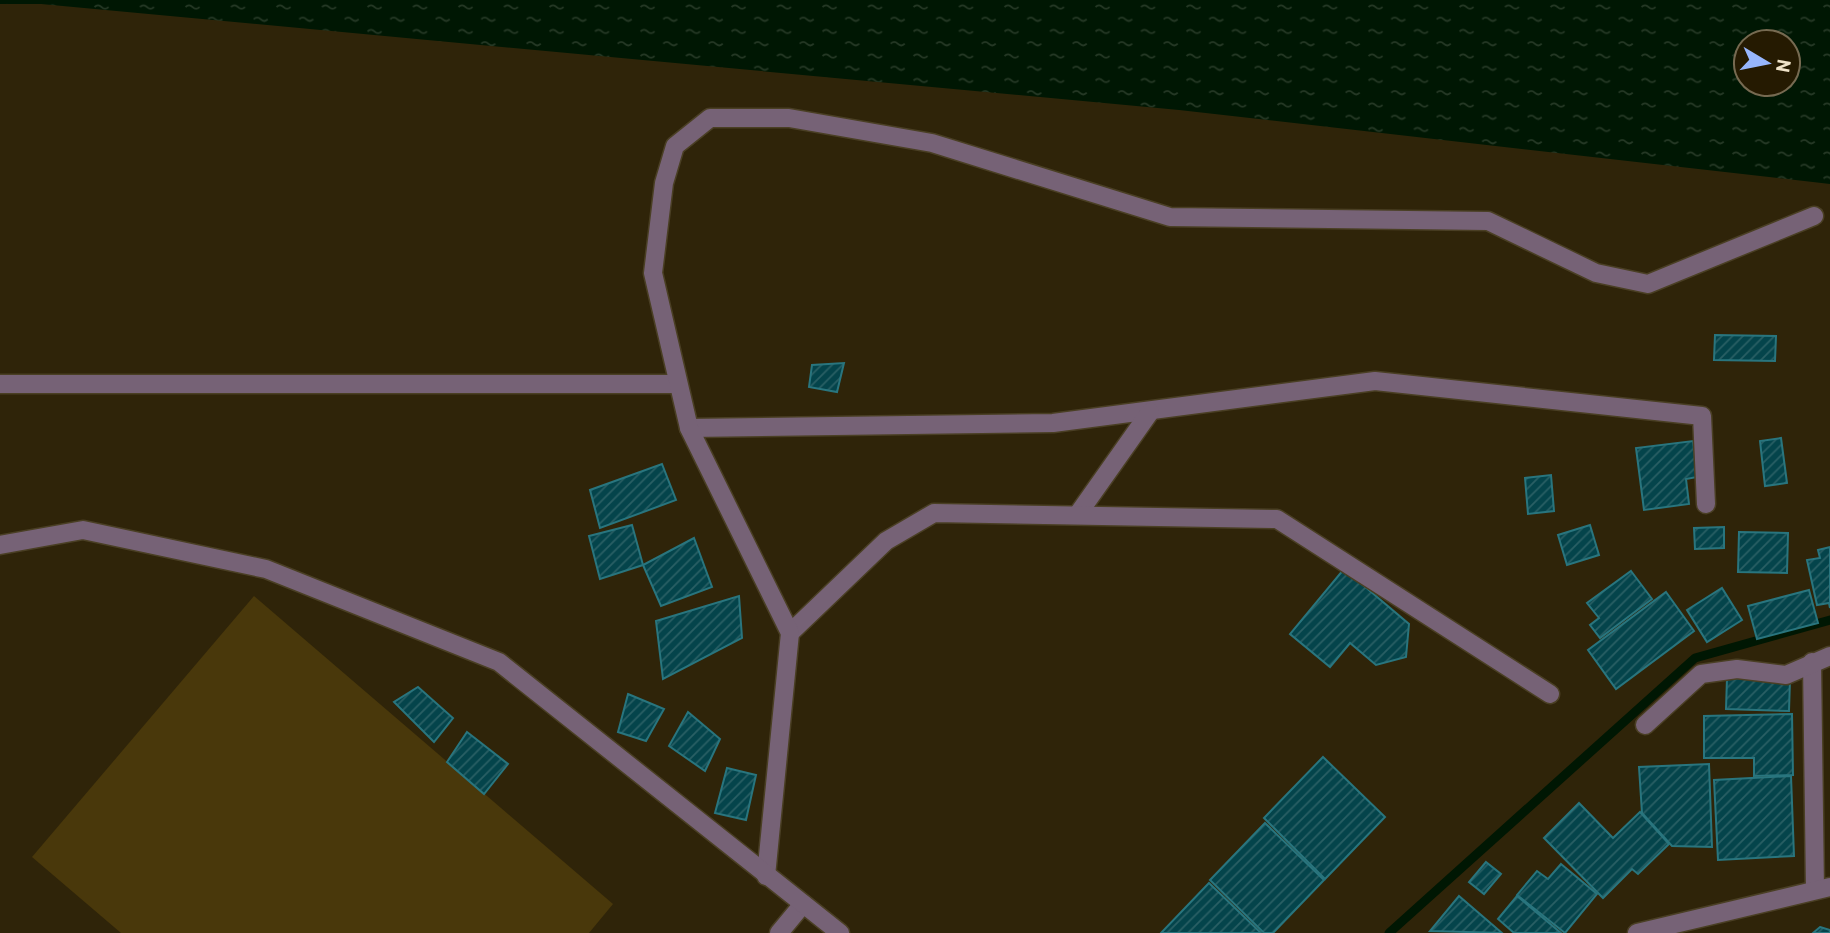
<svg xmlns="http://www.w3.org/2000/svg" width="1830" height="933" font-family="Barlow,sans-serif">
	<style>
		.grass { fill: #49380b }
		.water { fill: url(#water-ripples); fill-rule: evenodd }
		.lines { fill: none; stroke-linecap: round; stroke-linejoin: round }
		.stream { stroke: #001703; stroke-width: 9 }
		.building { fill: url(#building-hatch); stroke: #29757e; stroke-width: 2 }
		.minor-casing { stroke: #4a3f24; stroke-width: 21 }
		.tertiary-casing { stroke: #4a3f24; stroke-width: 21 }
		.minor { stroke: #766276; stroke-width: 18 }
		.tertiary { stroke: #766276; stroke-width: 18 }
	</style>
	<defs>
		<pattern id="water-ripples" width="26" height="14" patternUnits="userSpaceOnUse" patternTransform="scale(1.75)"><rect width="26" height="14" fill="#001703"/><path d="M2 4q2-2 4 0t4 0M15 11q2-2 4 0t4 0" fill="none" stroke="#263926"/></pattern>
		<pattern id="building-hatch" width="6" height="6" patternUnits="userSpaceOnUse" patternTransform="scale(1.75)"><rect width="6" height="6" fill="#04444b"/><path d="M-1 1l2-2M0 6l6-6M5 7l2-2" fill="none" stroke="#295f64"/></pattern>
	</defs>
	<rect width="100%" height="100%" fill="#2f2409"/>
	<!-- grass -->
	<path class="grass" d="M254 596 613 904 589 933H121L32 857Z"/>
	<!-- water -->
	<path class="water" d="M0 0H1830V184L1179 110 41 4H0ZM1746 42H1788V84H1746Z"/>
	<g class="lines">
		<!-- stream -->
		<path class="stream" d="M1389 933 1695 658 1830 620"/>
	</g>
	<!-- building -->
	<g class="building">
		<path d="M1715 335 1776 336 1775 361 1714 360Z"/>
		<path d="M844 363 837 392 809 387 812 365Z"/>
		<path d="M1781 438 1787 483 1765 486 1760 441Z"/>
		<path d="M1693 441 1697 477 1686 479 1689 504 1644 510 1636 448Z"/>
		<path d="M662 464 676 500 600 528 590 490Z"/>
		<path d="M1551 475 1554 511 1528 514 1525 478Z"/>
		<path d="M632 525 643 565 600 579 589 536Z"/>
		<path d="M1590 525 1599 555 1567 565 1558 535Z"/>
		<path d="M1724 527V548L1695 549 1694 528Z"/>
		<path d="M1739 532 1788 533 1787 573 1738 572Z"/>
		<path d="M694 538 712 587 661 606 643 565Z"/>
		<path d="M1830 547V608L1829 603 1817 605 1807 560 1820 558 1818 550Z"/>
		<path d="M1344 569 1409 624 1406 657 1376 665 1350 643 1330 667 1290 634Z"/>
		<path d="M1631 571 1652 599 1600 638 1590 625 1599 618 1587 603Z"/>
		<path d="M1722 588 1742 620 1707 642 1687 610Z"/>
		<path d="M1809 590 1818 623 1757 639 1748 606Z"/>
		<path d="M1666 592 1694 631 1616 689 1588 650Z"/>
		<path d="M739 596 742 638 663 679 656 621Z"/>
		<path d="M1727 678 1790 680 1789 711 1726 709Z"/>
		<path d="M418 687 453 718 434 742 394 702Z"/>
		<path d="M628 694 664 709 646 741 618 732Z"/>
		<path d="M688 712 720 739 705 771 669 746Z"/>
		<path d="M1792 714 1793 775 1754 776V758H1704V716Z"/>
		<path d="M467 732 508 764 484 794 447 762Z"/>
		<path d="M1323 757 1385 817 1325 879 1264 818Z"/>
		<path d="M1709 764 1712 847 1672 846 1642 813 1639 767Z"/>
		<path d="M727 768 756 775 746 820 715 813Z"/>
		<path d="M1791 776 1794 856 1718 860 1714 780Z"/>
		<path d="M1579 803 1613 838 1640 812 1669 844 1638 874 1632 869 1603 898 1544 838Z"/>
		<path d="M1265 823 1324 880 1273 933H1264L1210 880Z"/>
		<path d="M1486 862 1501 874 1484 894 1469 882Z"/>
		<path d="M1561 864 1597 894 1565 933 1517 895 1537 871 1548 879Z"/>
		<path d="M1209 883 1261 933H1161Z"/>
		<path d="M1459 896 1502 933 1430 931Z"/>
		<path d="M1517 896 1561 933H1514L1498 919Z"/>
		<path d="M1820 927 1830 930V933H1813Z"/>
	</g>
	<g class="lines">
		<!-- minor casing -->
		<g class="minor-casing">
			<g id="minor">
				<path d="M0 384H678"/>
				<path d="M689 428 1053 423 1375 381 1702 416 1706 504"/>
				<path d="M1078 514 1150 412"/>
				<path d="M790 633 886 541 934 513 1277 519 1550 694"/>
				<path d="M1812 662 1815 890"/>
				<path d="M1645 725 1701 674 1737 669 1786 675 1830 656"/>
				<path d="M766 876 790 633 689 428 653 273 664 183 675 146 710 118H789L932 143 1170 217 1488 221 1596 273 1648 284 1814 216"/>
				<path d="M779 933 803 904"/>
				<path d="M1637 933 1830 887"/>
			</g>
		</g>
		<!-- tertiary casing -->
		<g class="tertiary-casing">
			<path id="tertiary" d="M0 545 83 530 266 569 499 662 840 933"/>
		</g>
		<!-- minor -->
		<use href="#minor" class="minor"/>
		<!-- tertiary -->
		<use href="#tertiary" class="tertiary"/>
	</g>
	<!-- north arrow -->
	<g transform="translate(1767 63) rotate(100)"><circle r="33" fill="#251a01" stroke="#766a51" stroke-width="2"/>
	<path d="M0-5L12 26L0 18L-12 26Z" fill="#97b6fd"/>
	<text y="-10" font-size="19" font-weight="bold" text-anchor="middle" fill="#efe3c9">N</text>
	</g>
</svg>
